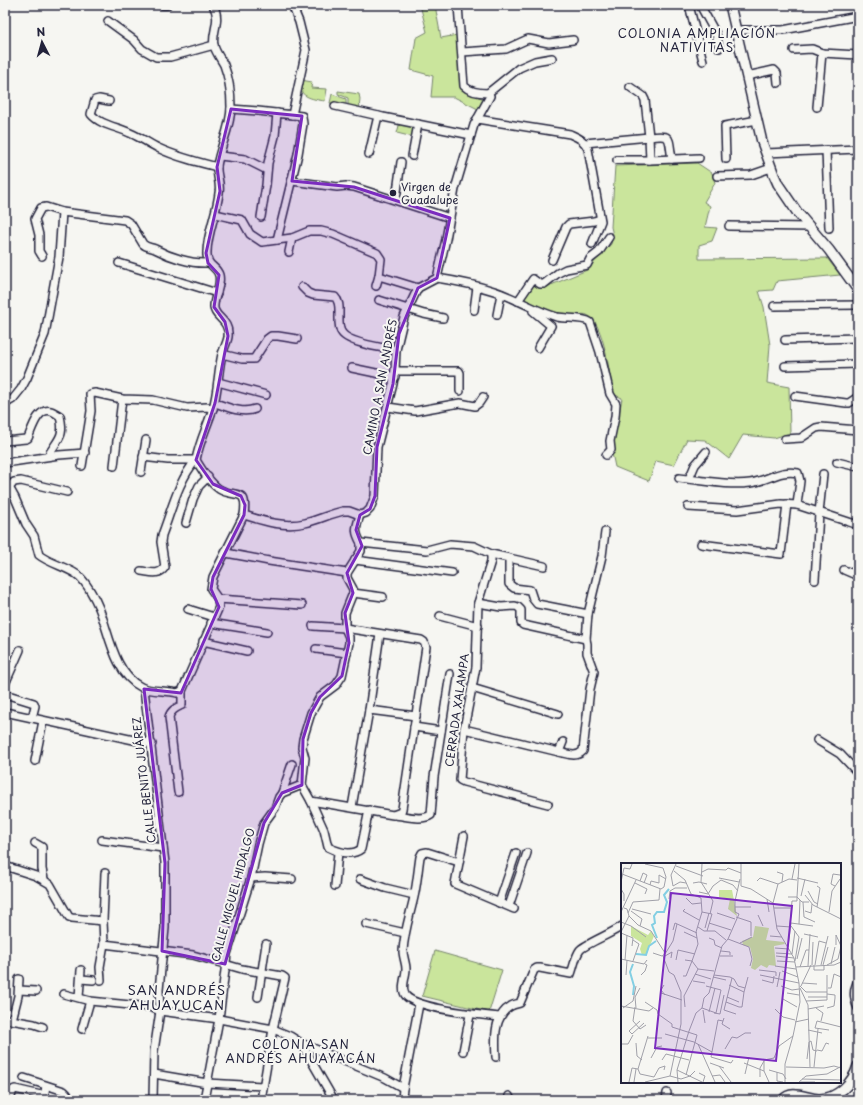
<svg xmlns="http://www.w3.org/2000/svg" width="863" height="1105" font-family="'Playpen Sans',sans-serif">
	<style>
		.green { fill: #cae59c; stroke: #76846c }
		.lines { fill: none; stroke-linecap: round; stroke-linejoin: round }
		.minor-casing { stroke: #22223b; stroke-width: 10 }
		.major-casing { stroke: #22223b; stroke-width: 12 }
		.minor { stroke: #f6f6f2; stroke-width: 7 }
		.major { stroke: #f6f6f2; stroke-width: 9 }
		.marked { fill: #7b2cbf; fill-opacity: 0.2; stroke: #7b2cbf; stroke-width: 3; stroke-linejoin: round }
		.poi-dot { fill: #22223b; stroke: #f6f6f2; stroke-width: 1.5 }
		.labels { text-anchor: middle; stroke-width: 4; stroke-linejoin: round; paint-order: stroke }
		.poi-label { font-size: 11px; fill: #22223b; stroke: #f6f6f2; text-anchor: start }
		.street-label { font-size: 11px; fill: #22223b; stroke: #f6f6f2 }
		.neighbourhood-label { font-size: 12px; letter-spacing: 1px; fill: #22223b; stroke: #f6f6f2 }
		.quarter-label { font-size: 13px; letter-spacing: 1px; fill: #22223b; stroke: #f6f6f2 }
		.inset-river { fill: none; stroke: #83cfe3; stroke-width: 2 }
		.inset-road { fill: none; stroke: #a1a1a9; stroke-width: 1 }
		.view { fill: #7b2cbf; fill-opacity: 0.15; stroke: #7b2cbf; stroke-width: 2 }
		.inset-edge { fill: none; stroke: #22223b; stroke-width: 2 }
	</style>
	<rect width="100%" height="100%" fill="#f6f6f2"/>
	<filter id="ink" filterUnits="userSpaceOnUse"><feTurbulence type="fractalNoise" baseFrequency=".025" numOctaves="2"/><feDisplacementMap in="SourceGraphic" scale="8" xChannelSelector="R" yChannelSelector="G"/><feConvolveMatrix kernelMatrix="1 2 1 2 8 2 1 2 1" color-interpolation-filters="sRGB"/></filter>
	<g filter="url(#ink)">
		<!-- green -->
		<g class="green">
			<path d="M420 5H435L441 38 457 35 462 90 484 99 478 109 454 97H431L433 76 411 70 416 38 427 32Z"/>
			<path d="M301 80 312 82 311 88 327 89 325 101C312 99 296 97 301 80Z"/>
			<path d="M338 91 359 94 360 99 359 110 348 107V98L338 94Z"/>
			<path d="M332 94 346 99V107L330 103Z"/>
			<path d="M400 122 416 125 413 137 397 133Z"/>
			<path d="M697 163 712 173 715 183 704 202 710 206 705 227 717 228 712 241 699 245V259L827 258 840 275 777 281 773 290 759 291 764 307 770 345 767 383 789 387 790 433 774 438 743 435 729 459 705 440 687 439 674 465 656 461 649 481 615 467 612 453 622 398 613 394C610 377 604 321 587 315 583 313 577 316 573 315 555 314 539 308 524 299L533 284 544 288 587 270 611 244 613 235 611 227 615 166Z"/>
			<path d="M435 951 502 970 489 1012 422 996Z"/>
		</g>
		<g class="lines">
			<!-- minor casing -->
			<g class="minor-casing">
				<g id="minor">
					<path d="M162 5H167"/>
					<path d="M689 5 703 61"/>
					<path d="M700 5 716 34 719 48"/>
					<path d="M108 21 134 40 142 49 156 57H170L214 45"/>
					<path d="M736 30H783L858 16"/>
					<path d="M794 50 812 49 822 53 858 55"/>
					<path d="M462 52 506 49 528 39 549 43 573 40"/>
					<path d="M747 76 774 70 777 73 778 83"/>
					<path d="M630 87 643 96 645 100 649 137C673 134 668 137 672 159"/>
					<path d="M488 93 519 68 535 61 552 58"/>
					<path d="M109 101 99 99 95 100 91 114C100 125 118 127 130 133 140 137 148 143 158 148 177 157 197 162 217 167"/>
					<path d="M335 106 383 117 471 135"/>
					<path d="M817 107 822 53"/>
					<path d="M231 109 258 111 302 116 303 124 298 154 277 240"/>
					<path d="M292 115 306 50 299 22 292 5"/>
					<path d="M477 119 570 134C579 138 584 140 588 149L601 221 592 244"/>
					<path d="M585 143 649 137 650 160"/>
					<path d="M826 150 829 228"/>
					<path d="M766 153 858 149"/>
					<path d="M369 154 378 116"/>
					<path d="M220 156 245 159 267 170"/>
					<path d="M412 156 418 124"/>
					<path d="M726 159 725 126 757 120"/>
					<path d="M617 160H650L699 158"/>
					<path d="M717 176 751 175 771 168"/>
					<path d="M292 181 337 187 346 186 354 187 450 218"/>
					<path d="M396 199 401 162"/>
					<path d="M215 214 242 220 250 234 262 242 292 238 309 231H321L333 234 377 253 381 259 379 276 418 288"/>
					<path d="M261 217 266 185 268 163 275 136 277 113"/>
					<path d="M729 226 810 227"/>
					<path d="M289 252 292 238"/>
					<path d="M42 256 39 251V235L35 219 41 208 46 207 62 212 125 220 131 224 143 244C147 248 151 247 155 249 170 257 191 264 208 263"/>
					<path d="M552 260 566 227 569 224 594 221 600 219"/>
					<path d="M119 263 217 293"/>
					<path d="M437 278C456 281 476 285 494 291 516 298 535 311 557 317 567 319 583 317 590 322L600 352 610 394 616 404 615 417 610 441 611 450 606 455"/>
					<path d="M376 286 379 276"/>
					<path d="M302 287 308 293 313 295 335 297C340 302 339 308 339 314 339 320 338 328 342 333 349 343 383 348 396 350"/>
					<path d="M379 300 424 314 443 318"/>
					<path d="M518 301 533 279 540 284H544L558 273 566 269 587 265 590 259 599 252 609 237"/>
					<path d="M774 306 858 305"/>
					<path d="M474 310 477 287"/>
					<path d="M533 311 551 326 538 348"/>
					<path d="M497 315 501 294"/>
					<path d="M785 340 858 338"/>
					<path d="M222 354 242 359H254L267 339 271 336H278L297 339"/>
					<path d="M785 366 858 364"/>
					<path d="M352 368 395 377"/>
					<path d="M395 371H459L460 373V391"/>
					<path d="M218 382 266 395"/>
					<path d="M795 396 846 403H849L858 397"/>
					<path d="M215 403C228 407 242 414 255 409"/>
					<path d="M5 404 13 399 21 389 27 378 45 334 59 257 62 212"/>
					<path d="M388 407 415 411 460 403 475 406 479 403 483 397"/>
					<path d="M785 439 801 438 816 428 821 427 858 430"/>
					<path d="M5 441 26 439 28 438C32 429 38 407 51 411 54 412 57 414 60 416 65 438 58 438 48 456"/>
					<path d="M837 462 858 467"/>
					<path d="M5 463 59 455 85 453"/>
					<path d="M82 466 91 411 90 394 95 393 122 399 153 400 187 408 207 407 213 409"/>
					<path d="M114 466 122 399"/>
					<path d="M141 472 146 440"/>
					<path d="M679 478C702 480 727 486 750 483 768 481 779 469 798 473L800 481 797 505"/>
					<path d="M689 479 695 465 706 452"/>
					<path d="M5 480 15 498 26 524 34 536 39 555C50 564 71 568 80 577 87 584 95 598 99 608 109 632 114 674 141 687 151 692 166 690 177 693L182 691"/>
					<path d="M9 488 14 482 21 481 67 492"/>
					<path d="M688 507 737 510 781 504 797 505 858 525"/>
					<path d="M244 515C263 521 284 528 305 523 318 520 330 514 343 511H349L360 515"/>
					<path d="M186 523 193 499 199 486 208 477"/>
					<path d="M361 543C354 531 356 528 360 515L366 513 370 509 375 496 377 447 393 384 395 371 396 350 404 317 418 288 437 278 446 239 455 189 474 125 490 96 488 93C480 93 470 92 464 86L458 5"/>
					<path d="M361 543 427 550 450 544 474 546 491 554 509 558V584L514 588 530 590 533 599 537 604 588 614"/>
					<path d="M701 544 781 554 787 504"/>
					<path d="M226 553 269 561 347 573"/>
					<path d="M491 554V561L478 603 476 667 464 729 460 780 464 782 548 804"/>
					<path d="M509 558 544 566"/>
					<path d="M355 560 452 573"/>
					<path d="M844 570 858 576"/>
					<path d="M141 571C150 572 159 576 165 567L161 542 162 535C172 509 178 481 196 460H168L143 457"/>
					<path d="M815 580 819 513 823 474"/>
					<path d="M353 593 383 597"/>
					<path d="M218 599 302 605"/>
					<path d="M478 603 501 607 515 606 518 607 521 610V623L523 625 586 639 588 614 602 556 605 532"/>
					<path d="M188 609 214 617"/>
					<path d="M440 616 478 626"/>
					<path d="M211 623 267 632"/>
					<path d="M203 641 247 651"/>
					<path d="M316 649 347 653"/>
					<path d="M5 684 20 650"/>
					<path d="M472 688 558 714"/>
					<path d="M144 689 165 863V928L159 990 160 1011 154 1051 153 1100"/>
					<path d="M5 694 34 703 35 706 32 718"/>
					<path d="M369 710 416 716"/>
					<path d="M5 712 152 744"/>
					<path d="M414 727 441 731"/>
					<path d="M464 729 559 752 563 742"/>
					<path d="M817 740 840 754 858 773"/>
					<path d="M559 752C568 754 576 758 583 751L590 689 594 672 587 653V644L586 639"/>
					<path d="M35 761 43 721"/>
					<path d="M302 785 311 801 393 815 401 812 402 809 426 647 424 642 421 640 345 628 313 626"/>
					<path d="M178 792 169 717C171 710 176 708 182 705V691L219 607 218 599 211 589 213 577 244 515C248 486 235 499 219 489 209 482 202 470 196 460 199 442 208 425 213 408 218 391 218 372 222 354 224 348 227 343 228 337 230 320 215 318 214 308 213 297 222 286 219 275 216 265 206 267 207 252 207 234 217 212 219 193 221 183 216 174 217 166 220 146 231 127 231 107 231 93 229 78 224 65 221 59 216 53 214 46 211 32 222 21 213 5"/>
					<path d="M282 793 292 764"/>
					<path d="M311 801 324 830 328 847C338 852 351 857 361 849L369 810"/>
					<path d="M352 807 369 710 380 634"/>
					<path d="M395 815C406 816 422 821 431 815L434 777 450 674"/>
					<path d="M464 836 455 884 514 909"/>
					<path d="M102 840 163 848"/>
					<path d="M35 843 42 847V869L44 879"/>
					<path d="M459 862 427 852 422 853 420 857C418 870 417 884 414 897 410 915 404 932 403 951 403 957 406 963 406 969 406 977 400 989 406 996 418 1009 481 1015 500 1017"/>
					<path d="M5 866 36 876 50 884 69 917 72 918 103 921 104 944 193 955 242 969 282 976 285 978 273 1029 261 1100"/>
					<path d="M251 878 265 877 292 879"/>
					<path d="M360 879 385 888 414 895"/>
					<path d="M335 886 338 852"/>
					<path d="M499 903 516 853"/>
					<path d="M509 906 527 853"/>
					<path d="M103 921 105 873"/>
					<path d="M366 924 405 933"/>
					<path d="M81 979 93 980"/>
					<path d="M101 980 100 967 104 944"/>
					<path d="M858 981C853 990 854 1000 858 1008"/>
					<path d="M19 990 36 991"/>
					<path d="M64 994 90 1001 150 1007 160 1011 219 1019 273 1029 290 1036 301 1043 334 1100"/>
					<path d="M79 997 81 970"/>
					<path d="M258 997 266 944"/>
					<path d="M5 1019 34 1024 43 1027"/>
					<path d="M12 1020 18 996 19 979"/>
					<path d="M82 1029 90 1001"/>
					<path d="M301 1043 385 1078 403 1088"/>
					<path d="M463 1051 470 1015"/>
					<path d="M496 1057C495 1040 493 1016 511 1006 514 1004 517 1004 520 1003L534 970 537 968H540L571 974C574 966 575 957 580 950 585 944 613 933 622 926"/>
					<path d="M154 1074 207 1083 263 1086"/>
					<path d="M24 1078 64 1091 67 1094 71 1100"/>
					<path d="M509 1096 511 1100"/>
					<path d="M10 1100 13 1090 15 1089 41 1095 45 1092 46 1086"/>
					<path d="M204 1100 219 1019 227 954 251 878 258 844 264 823 275 808 279 797 282 793 302 785 305 758 302 747 303 739 311 713 320 697 336 685 342 676 349 643V637L345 628V613L353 593V589L347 578V573L361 551V543"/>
					<path d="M402 1100 403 1088 419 1004"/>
					<path d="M666 1100 667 1093"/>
				</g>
			</g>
			<!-- major casing -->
			<g class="major-casing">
				<g id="major">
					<path d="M730 5 762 142 774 175 778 184 797 212 829 250 858 290"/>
					<path d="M783 1100C792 1089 807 1099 819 1099 837 1099 853 1083 858 1066"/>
				</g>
			</g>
			<!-- minor -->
			<use href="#minor" class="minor"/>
			<!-- major -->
			<use href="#major" class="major"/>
		</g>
	</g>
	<!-- marked area -->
	<path class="marked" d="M231 109 302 116 292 181 354 187 450 218 437 278 418 288 399 334 393 384 377 447 375 496 370 509 360 515 356 530 362 546 347 573 353 593 345 613 349 643 342 676 320 697 311 713 303 739 302 785 282 793 264 823 225 964 162 951 165 863 144 689 181 693 219 607 211 589 213 577 244 515 245 505 241 496 213 484 196 460 215 403 228 336 225 322 214 307 219 275 208 263 206 253 220 191 217 167Z"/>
	<!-- markers -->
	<circle class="poi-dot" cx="393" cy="193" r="4"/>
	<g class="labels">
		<!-- poi labels -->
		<g class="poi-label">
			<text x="401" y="191">Virgen de<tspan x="401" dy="13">Guadalupe</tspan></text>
		</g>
		<!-- street labels -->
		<g class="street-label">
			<text transform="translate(380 387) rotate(-79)" y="4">CAMINO A SAN ANDRÉS</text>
			<text transform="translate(457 710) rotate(-82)" y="4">CERRADA XALAMPA</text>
			<text transform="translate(144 780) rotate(-97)" y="4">CALLE BENITO JUÁREZ</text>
			<text transform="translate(233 895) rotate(-75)" y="4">CALLE MIGUEL HIDALGO</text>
		</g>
		<!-- neighbourhood labels -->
		<g class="neighbourhood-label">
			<text x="697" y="38">COLONIA AMPLIACIÓN<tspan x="697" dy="14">NATIVITAS</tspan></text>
			<text x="301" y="1049">COLONIA SAN<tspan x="301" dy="14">ANDRÉS AHUAYACÁN</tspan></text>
		</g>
		<!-- quarter labels -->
		<g class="quarter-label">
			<text x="177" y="995">SAN ANDRÉS<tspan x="177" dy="15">AHUAYUCAN</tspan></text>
		</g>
	</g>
	<!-- overview -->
	<g transform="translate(621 863)">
		<rect width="220" height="220" fill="#f6f6f2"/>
		<path d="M98 27H111L116 53 107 46 109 36 98 34ZM10 63 27 72 30 68 33 73 25 92H21L19 86 21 80 10 73ZM134 63 148 65 145 77 163 79 164 81 153 83 155 103 148 102 146 105 140 102 134 107 130 105 132 96 129 84 122 82 121 78 132 74Z" fill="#cae59c"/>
		<path class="inset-river" d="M36 75 31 62 34 60 33 53 36 49H43L46 39 43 32 48 26M15 91 25 92 28 83 35 78M12 132 13 123 9 109 12 101"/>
		<path class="inset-road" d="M81 1 80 19 92 38 89 51M120 1V23L130 26 152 40 156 66 173 95 178 120 179 139 172 173 158 183 153 195 143 197V208L148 219M178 1 176 34 181 39H188M55 3 82 13M53 8 64 17 70 31 80 35 81 49 75 69 77 81 71 98 77 106M81 9 87 6 105 7 107 5 120 10M156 9 162 11 161 19M1 11 40 26 43 24 45 14 42 5 24 1M98 15 118 19M176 15 197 20M171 16 174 1M19 18 22 10 26 12 23 20M136 18 139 15 157 21M0 19 3 5 9 6 11 1M14 20 26 26 24 31M72 20 78 19 86 21M29 22 30 18 38 20V12L45 16M52 23 50 12 55 1M52 23 59 19 65 20M214 23 210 21 212 11 219 12M0 26 3 31V38M187 28 193 39 197 41M78 29 87 31 92 23 100 17 112 22 117 28M184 32 192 42 220 56M180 33 184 16M167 34H176V38H171L169 61M65 35 71 41 80 40M48 36 49 28 54 25H66M146 36 148 49M182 39 183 54 194 59M152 40 157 21 168 16 176 17M114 44H130M196 44 199 25 196 23M3 45 6 46 8 53 17 62 30 68 44 90M153 45H171M11 46 30 51M64 46 62 48 78 57M10 48 21 56 19 63M184 48 190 50 191 41M0 49 15 17M81 49 91 51 86 68M208 49 211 28 219 16M7 50 12 39 38 37 39 26M96 50 114 56M137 52 142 63M115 54 130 59V73M0 59 10 63 25 74M88 60 110 67M178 61 179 37M156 63 170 64M170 63 178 74 174 98M77 64 83 68H94L105 77M84 65 88 50M52 67 54 60 76 70M0 69 8 53M63 69 76 75M0 70 12 75 11 83M183 71 197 74M149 73 161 74M88 75 93 77 94 82 101 85M107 76 128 84 131 96 129 103M12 77 18 81 12 98M119 80 131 74M167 84 170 60 192 63M154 85 168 86M100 88 109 89V92M32 90 41 93 44 91 52 78 56 61M155 90 171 91 174 68M42 93 48 109 53 112 60 129M44 93 51 89 50 95M99 93H112M155 93 173 95M0 96 23 101 26 97M176 96 181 75M4 97 6 72M55 97 57 87 74 91M156 98 174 99M210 101 214 84M191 102 192 79M193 102V107H203V102M194 102 198 78 205 80M200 102 207 73M202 102 207 84M206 102 217 96 220 83 215 72V82M154 103 175 106M187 103 189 71M175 104 213 102 220 99M179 104 185 87H188M77 106 93 108M138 107 155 109V113M161 108 177 114M74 111 90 116M5 112 6 97M20 112 24 108 26 102 24 101M93 112 109 114 113 116 117 123 124 125M139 112 178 120M62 113H65L71 98 64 97M92 114 105 117M111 115 103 147 115 151M141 117 152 120 153 113M72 118 84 120M181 120 196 121M43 122 40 127 44 132M108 122 123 129 127 114M160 123 171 127 178 126M179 123 185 129H206M180 123 190 102M156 124 159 109M179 125 187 142 189 204M207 125H210L213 111 220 114M40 130 61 137M166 130 178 132M206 131 214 132V135L213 143 206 145M106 134 118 139M187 134H206M162 136 176 144M185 138 206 137V112M24 139 36 147 37 151 51 161V164L76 172 65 212M105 139 118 144M0 143 28 148 32 145M14 144 12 158 19 166 25 162M64 144 63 133 77 106M118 144H121L123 129M2 145 12 138 15 123M15 145 14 134 19 125M81 145 95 150 100 127 85 123M195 145 202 150 200 158M154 146 162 154 174 157M187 146 203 143M82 147 84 160M88 149 94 125M93 150 99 151 103 132M103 155 101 161 109 166M19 158 8 168 11 171 23 160M102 158 97 157 90 194 110 200 112 197M174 159 188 156M187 167 201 170M208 167 194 165 196 158 220 164M44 171 73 179 91 189M27 173 17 206 19 211 33 214 38 205 44 203 43 207M27 175H41M188 179 190 178 192 187 196 188M15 180 16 193 21 197M0 181H7L12 172M77 181 94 219M104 186 111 174 116 175 124 170H130M196 187 201 188 205 180 208 181M30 195 36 184 41 183M186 196 188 179M41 197 45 191 68 197M89 200 103 205M123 200 143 208M98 203 110 219M165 204 203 205 213 203 220 205M193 204 197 166M56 207 81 219M148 207 162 211 165 216M156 209V218L162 219M78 210 84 213 82 219M124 211 128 194M49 213 60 161V129M91 213 99 212 104 219M139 214V205L143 198M181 216 220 217M8 219 11 205 17 206M13 219 15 206M24 219 49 213 60 216 69 213 74 208M57 219 56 207 68 168 75 150 81 145 83 135 88 130 101 83 107 76 118 51 114 49V38L119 16M164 219V201L172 173M178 219 185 213 206 211 219 204M178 219H194"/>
		<path class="view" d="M50 30 171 43 155 198 34 185Z"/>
		<rect width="220" height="220" class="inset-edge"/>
	</g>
	<!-- margin -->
	<rect width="863" height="1105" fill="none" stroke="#f6f6f2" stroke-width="20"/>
	<rect x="10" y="10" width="843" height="1085" fill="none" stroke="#22223b" stroke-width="1.5" filter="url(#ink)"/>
	<!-- north arrow -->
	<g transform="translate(42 42) rotate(354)" stroke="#f6f6f2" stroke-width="3" paint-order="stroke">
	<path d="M0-3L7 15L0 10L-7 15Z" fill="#22223b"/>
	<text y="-6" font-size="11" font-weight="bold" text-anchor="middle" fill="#22223b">N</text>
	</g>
</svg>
